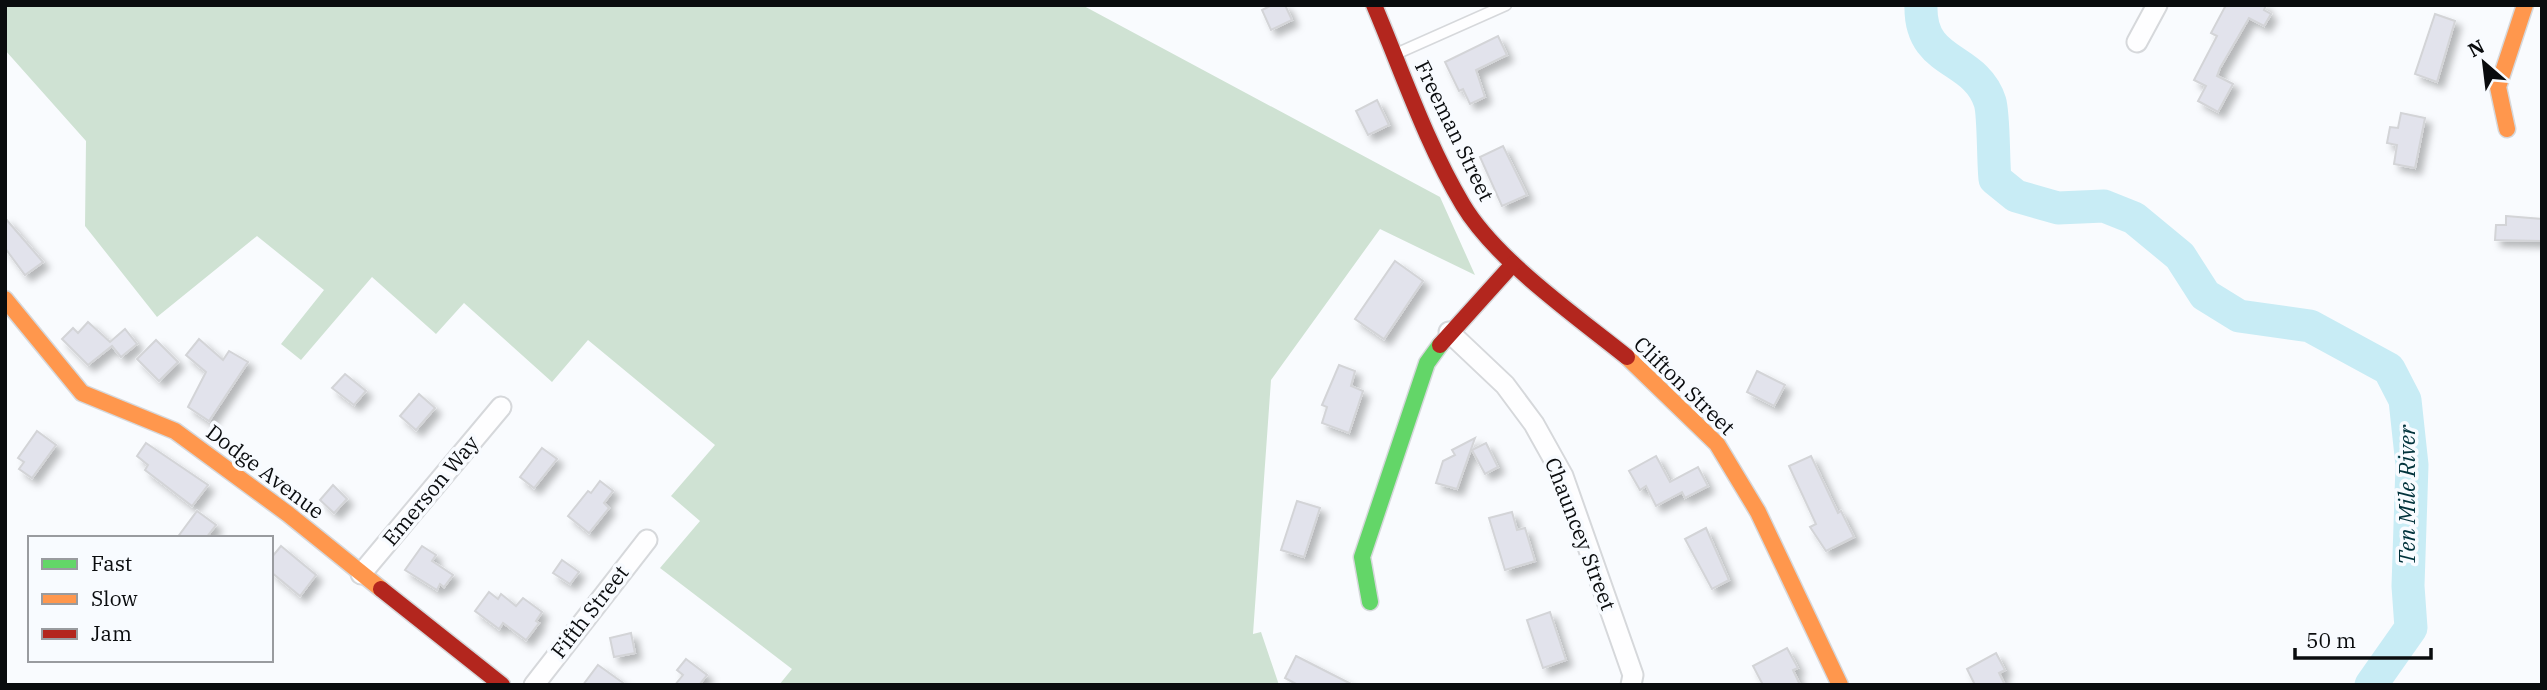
<svg xmlns="http://www.w3.org/2000/svg" width="2547" height="690" font-family="'IBM Plex Serif',serif">
	<style>
		.forest { fill: #cfe2d3 }
		.lines { fill: none; stroke-linecap: round; stroke-linejoin: round }
		.river { stroke: #c8ecf5; stroke-width: 33 }
		.building { fill: #e2e3ec; stroke: #d3d4d7; stroke-width: 2; filter: url(#shadow) }
		.lane-casing { stroke: #d6d8db; stroke-width: 13 }
		.street-casing { stroke: #d6d8db; stroke-width: 23 }
		.fast-casing { stroke: #d6d8db; stroke-width: 19 }
		.slow-casing { stroke: #d6d8db; stroke-width: 19 }
		.jam-casing { stroke: #d6d8db; stroke-width: 19 }
		.lane { stroke: #fefeff; stroke-width: 10 }
		.street { stroke: #fefeff; stroke-width: 19 }
		.fast { stroke: #63d668; stroke-width: 16 }
		.slow { stroke: #ff974d; stroke-width: 16 }
		.jam { stroke: #b3261e; stroke-width: 16 }
		.labels { text-anchor: middle; stroke-width: 7; stroke-linejoin: round; paint-order: stroke }
		.street-label { font-size: 21px; fill: #0a0c0e; stroke: #f8fbff }
		.water-label { font-size: 23px; font-style: italic; fill: #01323b; stroke: #f8fbff }
	</style>
	<defs>
		<filter id="shadow"><feDropShadow dx="6" dy="6" stdDeviation="3.5" flood-color="#0004"/></filter>
	</defs>
	<rect width="100%" height="100%" fill="#f9fbfe"/>
	<!-- forest -->
	<path class="forest" d="M5 5H1082L1440 197 1475 275 1380 229 1271 380 1253 634 1261 632 1279 685H779L792 669 660 568 700 521 671 496 715 445 588 340 552 382 464 303 436 334 372 277 301 360 281 344 324 290 257 236 157 317 85 226 86 141 5 50Z"/>
	<g class="lines">
		<!-- river -->
		<path class="river" d="M1921 5C1919 66 1975 55 1990 102 1994 115 1993 161 1995 179L2016 196 2058 208 2104 206 2134 218 2180 256 2205 295 2239 316 2310 326 2389 369 2405 400 2412 465 2408 586 2411 628 2371 685"/>
	</g>
	<!-- building -->
	<g class="building">
		<path d="M1272 5H1285L1292 20 1271 30 1262 10Z"/>
		<path d="M2226 5H2266L2264 10 2271 14 2264 26 2249 18 2220 68 2217 76 2233 84 2218 112 2198 101 2206 86 2194 80 2217 36 2211 33Z"/>
		<path d="M2435 14 2455 21 2437 82 2415 74Z"/>
		<path d="M1498 36 1507 55 1476 70 1485 97 1470 104 1463 89 1459 91 1445 62Z"/>
		<path d="M1377 100 1389 125 1368 135 1356 111Z"/>
		<path d="M2401 113 2425 118 2415 168 2394 164 2397 145 2387 143 2390 127 2398 128Z"/>
		<path d="M1503 146 1527 195 1502 206 1480 157Z"/>
		<path d="M2506 216 2542 219V241L2495 240 2496 225H2506Z"/>
		<path d="M5 218 43 262 25 275 5 248Z"/>
		<path d="M1395 261 1423 281 1384 339 1355 319Z"/>
		<path d="M88 322 110 342 125 329 137 344 121 357 112 346 88 365 62 339 73 328 78 333Z"/>
		<path d="M199 339 223 360 229 351 248 362 209 421 188 407 206 372 186 355Z"/>
		<path d="M156 340 178 362 159 381 137 359Z"/>
		<path d="M1339 365 1355 371 1351 386 1363 391 1349 433 1322 423 1327 407 1322 405Z"/>
		<path d="M1757 371 1785 385 1774 406 1747 392Z"/>
		<path d="M345 374 366 391 354 405 332 388Z"/>
		<path d="M419 394 435 408 416 430 400 416Z"/>
		<path d="M37 431 56 445 32 478 19 469 24 462 18 458Z"/>
		<path d="M1475 438 1457 489 1436 483 1443 461 1455 455 1452 450Z"/>
		<path d="M146 443 208 485 192 506 145 470 148 465 137 456Z"/>
		<path d="M1486 443 1498 467 1485 474 1472 450Z"/>
		<path d="M542 448 557 459 534 488 520 477Z"/>
		<path d="M1656 456 1670 482 1698 467 1708 486 1685 498 1682 492 1656 506 1646 486 1640 490 1629 471Z"/>
		<path d="M1811 456 1838 513 1841 511 1854 537 1826 551 1810 527 1816 524 1789 466Z"/>
		<path d="M600 481 613 491 604 503 609 508 589 533 568 516 588 491 591 493Z"/>
		<path d="M333 485 347 499 334 513 320 500Z"/>
		<path d="M1297 501 1320 508 1304 557 1281 550Z"/>
		<path d="M197 511 216 525 206 538H177Z"/>
		<path d="M1512 512 1517 530 1525 528 1535 561 1505 570 1489 518Z"/>
		<path d="M1706 528 1729 580 1712 589 1685 539Z"/>
		<path d="M281 546 316 575 300 596 271 572V558Z"/>
		<path d="M422 546 436 555 432 561 453 575 444 587 440 584 437 590 405 570Z"/>
		<path d="M562 560 579 572 570 584 553 573Z"/>
		<path d="M489 592 498 599 501 594 516 606 523 598 542 612 536 621 539 623 526 640 503 623 499 629 475 611Z"/>
		<path d="M1550 612 1566 660 1543 668 1527 620Z"/>
		<path d="M631 633 635 653 614 657 610 638Z"/>
		<path d="M1787 648 1798 668 1793 670 1800 685H1763L1753 666Z"/>
		<path d="M1996 653 2005 670 1999 673 2005 685H1975L1967 669Z"/>
		<path d="M1296 656 1353 685H1298L1285 678Z"/>
		<path d="M686 659 707 675 699 685H675L683 675 677 670Z"/>
		<path d="M598 665 626 685H583Z"/>
	</g>
	<g class="lines">
		<!-- lane casing -->
		<g class="lane-casing">
			<path id="lane" d="M1398 53 1506 5"/>
		</g>
		<!-- street casing -->
		<g class="street-casing">
			<g id="street">
				<path d="M2137 42 2157 5"/>
				<path d="M1449 332 1505 385 1534 424 1563 476 1633 675 1631 685"/>
				<path d="M361 574 501 407"/>
				<path d="M534 685 647 540"/>
			</g>
		</g>
		<!-- fast casing -->
		<g class="fast-casing">
			<path id="fast" d="M1370 602 1362 557 1427 363 1440 345"/>
		</g>
		<!-- slow casing -->
		<g class="slow-casing">
			<g id="slow">
				<path d="M2507 129 2498 87 2525 5"/>
				<path d="M5 299 82 393 175 431 288 514 381 589"/>
				<path d="M1627 357 1717 444 1758 512 1840 685"/>
			</g>
		</g>
		<!-- jam casing -->
		<g class="jam-casing">
			<g id="jam">
				<path d="M1374 5C1402 71 1426 143 1463 205 1496 260 1576 316 1627 357"/>
				<path d="M1440 345 1513 264"/>
				<path d="M381 589 502 685"/>
			</g>
		</g>
		<!-- lane -->
		<use href="#lane" class="lane"/>
		<!-- street -->
		<use href="#street" class="street"/>
		<!-- fast -->
		<use href="#fast" class="fast"/>
		<!-- slow -->
		<use href="#slow" class="slow"/>
		<!-- jam -->
		<use href="#jam" class="jam"/>
	</g>
	<g class="labels">
		<!-- street labels -->
		<g class="street-label">
			<text transform="translate(1454 131) rotate(64)" y="7">Freeman Street</text>
			<text transform="translate(1684 386) rotate(44)" y="7">Clifton Street</text>
			<text transform="translate(265 472) rotate(37)" y="7">Dodge Avenue</text>
			<text transform="translate(431 491) rotate(-50)" y="7">Emerson Way</text>
			<text transform="translate(1580 534) rotate(69)" y="7">Chauncey Street</text>
			<text transform="translate(590 612) rotate(-52)" y="7">Fifth Street</text>
		</g>
		<!-- water labels -->
		<g class="water-label">
			<text transform="translate(2407 495) rotate(-90)" y="8">Ten Mile River</text>
		</g>
	</g>
	<!-- border -->
	<rect width="2547" height="690" fill="none" stroke="#0a0c0e" stroke-width="14"/>
	<!-- legend -->
	<rect x="28" y="536" width="245" height="126" fill="#f8fbff" stroke="#999b9f" stroke-width="2"/>
	<rect x="42" y="559" width="35" height="10" fill="#63d668" stroke="#999b9f" stroke-width="2"/>
	<text x="91" y="571" font-size="21" fill="#0a0c0e">Fast</text>
	<rect x="42" y="594" width="35" height="10" fill="#ff974d" stroke="#999b9f" stroke-width="2"/>
	<text x="91" y="606" font-size="21" fill="#0a0c0e">Slow</text>
	<rect x="42" y="629" width="35" height="10" fill="#b3261e" stroke="#999b9f" stroke-width="2"/>
	<text x="91" y="641" font-size="21" fill="#0a0c0e">Jam</text>
	<!-- north arrow -->
	<g transform="translate(2484 63) rotate(332)" stroke="#f8fbff" stroke-width="5" paint-order="stroke">
	<path d="M0-5L12 26L0 18L-12 26Z" fill="#0a0c0e"/>
	<text y="-10" font-size="19" font-weight="bold" text-anchor="middle" fill="#0a0c0e">N</text>
	</g>
	<!-- scale -->
	<path d="M2295 648v10h136v-10" fill="none" stroke="#0a0c0e" stroke-width="3.5"/>
	<text x="2306" y="648" font-size="21" fill="#0a0c0e" stroke="#f8fbff" stroke-width="5" paint-order="stroke">50 m</text>
</svg>
